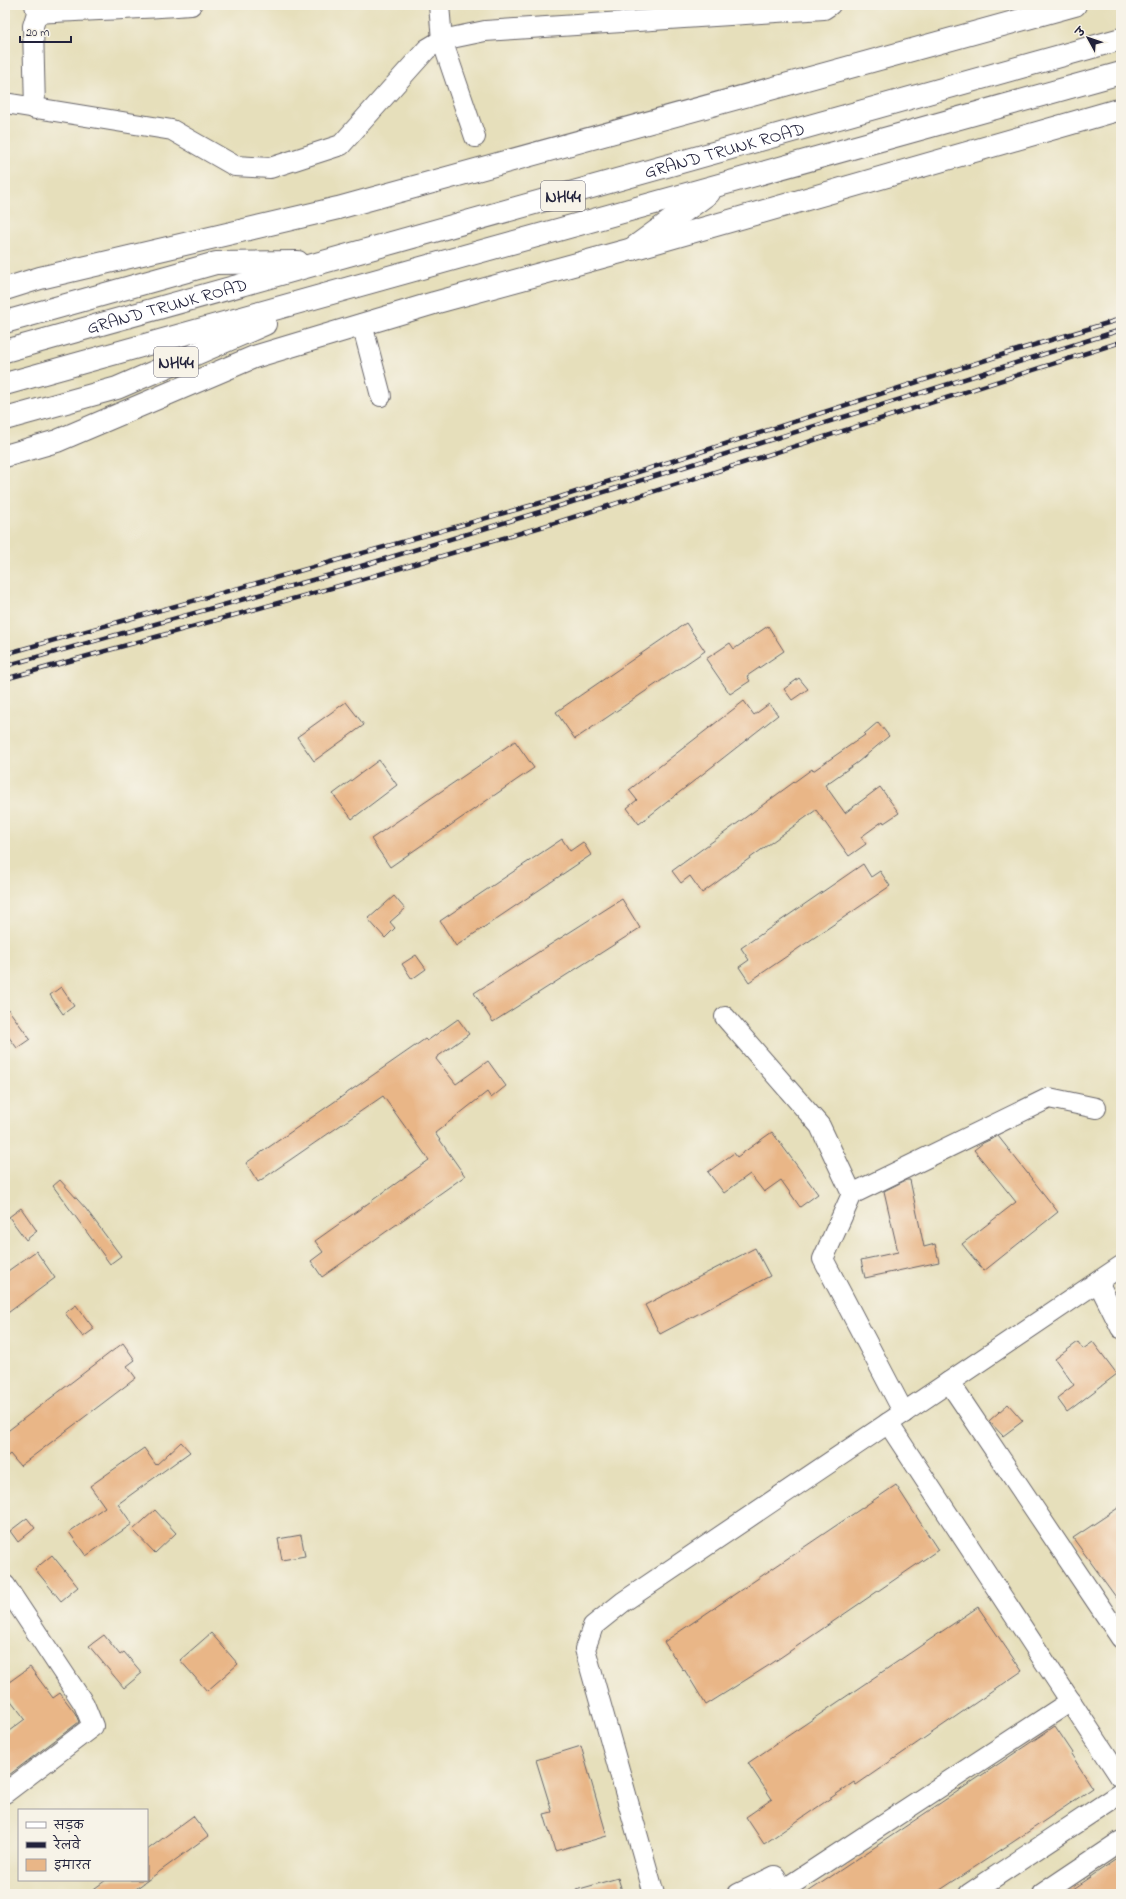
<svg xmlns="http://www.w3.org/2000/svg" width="1126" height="1899" font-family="'Indie Flower','Playpen Sans Deva',sans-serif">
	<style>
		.building { fill: #e9b687 }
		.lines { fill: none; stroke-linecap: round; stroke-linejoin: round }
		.minor-casing { stroke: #676468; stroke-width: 22 }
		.tertiary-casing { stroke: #676468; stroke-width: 24 }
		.trunk-casing { stroke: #676468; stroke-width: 24 }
		.minor { stroke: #fff; stroke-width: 20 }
		.tertiary { stroke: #fff; stroke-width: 22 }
		.trunk { stroke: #fff; stroke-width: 22 }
		.rail-casing { stroke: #22223b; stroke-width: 4.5 }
		.rail { stroke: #f7f3e8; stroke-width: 3; stroke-dasharray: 9; stroke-linecap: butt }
		.labels { text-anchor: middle; stroke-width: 4; stroke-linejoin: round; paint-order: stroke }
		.shield { fill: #f7f3e8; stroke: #62616f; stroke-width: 1 }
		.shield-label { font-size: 17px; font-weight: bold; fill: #22223b }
		.street-label { font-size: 18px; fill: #22223b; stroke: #f7f3e8 }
	</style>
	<rect width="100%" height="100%" fill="#f7f3e8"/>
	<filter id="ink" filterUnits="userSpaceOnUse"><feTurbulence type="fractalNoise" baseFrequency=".025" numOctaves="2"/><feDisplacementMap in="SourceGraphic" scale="8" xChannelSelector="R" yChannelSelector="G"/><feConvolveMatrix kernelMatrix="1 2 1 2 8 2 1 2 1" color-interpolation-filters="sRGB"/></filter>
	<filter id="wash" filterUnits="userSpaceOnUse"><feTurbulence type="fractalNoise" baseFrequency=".012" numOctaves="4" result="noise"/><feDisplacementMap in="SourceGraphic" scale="16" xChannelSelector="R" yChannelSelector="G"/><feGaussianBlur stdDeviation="0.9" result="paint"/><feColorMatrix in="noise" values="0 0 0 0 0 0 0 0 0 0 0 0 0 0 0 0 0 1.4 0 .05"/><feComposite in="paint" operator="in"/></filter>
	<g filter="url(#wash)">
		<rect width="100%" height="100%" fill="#e6dfbb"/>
		<g id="blocks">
			<!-- building -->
			<g class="building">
				<path d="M686 623 705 651 575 739 556 712Z"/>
				<path d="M768 626 784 651 747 676 750 681 730 694 706 659 730 643 734 649Z"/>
				<path d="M799 678 808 689 792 700 784 689Z"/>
				<path d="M744 701 754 715 769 704 778 715 639 824 627 808 637 800 629 790Z"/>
				<path d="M346 702 364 725 314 761 297 737Z"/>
				<path d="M878 722 889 736 858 762 825 785 845 813 880 787 899 813 884 823 883 821 861 837 866 844 849 856 816 810 702 893 690 876 681 883 672 871 812 769 813 771 865 735 864 734Z"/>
				<path d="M515 741 534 768 390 867 371 839Z"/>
				<path d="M379 760 397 785 352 819 333 794Z"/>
				<path d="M562 839 570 851 583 842 591 855 456 946 440 921Z"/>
				<path d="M863 864 871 877 880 871 890 886 749 982 739 967 749 960 741 948Z"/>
				<path d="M394 896 405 909 390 922 395 928 385 938 368 919Z"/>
				<path d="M622 899 640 928 493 1022 474 993Z"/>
				<path d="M416 955 426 969 412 979 402 964Z"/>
				<path d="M61 987 74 1006 63 1014 50 995Z"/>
				<path d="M5 1005 30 1039 17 1048 5 1032Z"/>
				<path d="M458 1019 469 1034 437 1057 436 1059 456 1084 488 1061 506 1086 491 1098 487 1092 435 1133 465 1176 322 1277 311 1261 323 1252 315 1241 429 1160 383 1096 258 1182 246 1163 425 1039 427 1041Z"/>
				<path d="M772 1132 818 1194 800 1207 781 1180 764 1192 750 1174 724 1193 708 1172 734 1153 737 1157Z"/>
				<path d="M998 1136 1058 1212 984 1271 962 1244 1016 1202 974 1150 983 1143Z"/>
				<path d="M60 1180 86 1209 121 1256 110 1264 53 1186Z"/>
				<path d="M906 1180H910L924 1247 935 1244 939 1262 865 1278 861 1260 898 1252 884 1191Z"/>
				<path d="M21 1208 37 1231 26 1240 9 1217Z"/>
				<path d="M755 1248 770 1276 660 1334 645 1305Z"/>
				<path d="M36 1251 55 1278 5 1315V1273Z"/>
				<path d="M76 1305 94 1329 83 1337 65 1313Z"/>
				<path d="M1078 1342 1083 1349 1093 1342 1117 1374 1067 1412 1057 1398 1074 1385 1055 1359Z"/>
				<path d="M123 1343 135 1360 127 1366 136 1378 20 1466 10 1454 5 1458V1433Z"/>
				<path d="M1008 1404 1023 1421 1003 1436 989 1421Z"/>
				<path d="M181 1442 190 1452 118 1504 132 1524 86 1556 69 1532 105 1507 90 1486 144 1448 156 1465Z"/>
				<path d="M896 1485 938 1550 771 1664 706 1705 684 1669 683 1670 664 1642Z"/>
				<path d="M1121 1506V1604L1073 1538Z"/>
				<path d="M155 1510 176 1533 155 1553 133 1530Z"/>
				<path d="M27 1518 35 1528 18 1542 10 1531Z"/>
				<path d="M301 1535 305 1556 282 1560 278 1539Z"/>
				<path d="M52 1555 78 1587 61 1601 35 1569Z"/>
				<path d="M978 1607 1022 1671 856 1785 854 1782 764 1844 746 1817 772 1799 748 1763Z"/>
				<path d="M211 1633 238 1664 207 1691 180 1660Z"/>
				<path d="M104 1635 120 1655 124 1652 142 1673 124 1688 89 1646Z"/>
				<path d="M30 1667 53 1698 60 1693 75 1713 79 1722 5 1778V1734L25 1719 5 1693V1685Z"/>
				<path d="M1055 1726 1073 1753 1071 1754 1093 1788 1013 1842 934 1894H805Z"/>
				<path d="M581 1746 607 1836 555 1851 544 1814 552 1812 536 1760Z"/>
				<path d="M193 1816 208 1836 129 1894H87L106 1880H147V1850Z"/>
				<path d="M1121 1856V1894H1065Z"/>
				<path d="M618 1878 623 1894H576V1890Z"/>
			</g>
		</g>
	</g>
	<g filter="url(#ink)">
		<use href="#blocks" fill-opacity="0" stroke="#676468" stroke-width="1"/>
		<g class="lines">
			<!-- minor casing -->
			<g class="minor-casing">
				<g id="minor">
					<path d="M35 5 37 13 33 26 35 109"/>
					<path d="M439 5 442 40 475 137"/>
					<path d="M37 13C88 10 140 9 191 5"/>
					<path d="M5 103 172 130 235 166 270 168 341 145 427 49 442 40 485 31 824 9 830 5"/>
					<path d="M362 324 381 396"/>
					<path d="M725 1017 820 1126 852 1194 823 1259 904 1413"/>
					<path d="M852 1194 1049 1098 1096 1108"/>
					<path d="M1098 1282 1121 1328"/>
					<path d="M949 1382 1121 1638"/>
					<path d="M888 1423 1121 1778"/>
					<path d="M5 1585 84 1704 93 1726 5 1793"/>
					<path d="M654 1894 585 1649 593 1626 623 1602 1121 1266"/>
					<path d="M738 1894 775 1876 783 1890 1071 1701"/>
					<path d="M969 1894 1121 1793"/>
					<path d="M1042 1894 1121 1841"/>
				</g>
			</g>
			<!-- tertiary casing -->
			<g class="tertiary-casing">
				<g id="tertiary">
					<path d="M5 289 40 278 338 208 1075 5"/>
					<path d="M5 456 57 441 254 357 434 303 632 249 1121 109"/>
				</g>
			</g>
			<!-- trunk casing -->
			<g class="trunk-casing">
				<g id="trunk">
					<path d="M632 249 709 193"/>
					<path d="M5 322 216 263 298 262"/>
					<path id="s1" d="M5 351 1121 39"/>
					<path d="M5 384 1121 73"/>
					<path d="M5 419 117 388 265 324"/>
				</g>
			</g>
			<!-- minor -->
			<use href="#minor" class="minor"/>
			<!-- tertiary -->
			<use href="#tertiary" class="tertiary"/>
			<!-- trunk -->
			<use href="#trunk" class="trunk"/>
			<!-- rail casing -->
			<g class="rail-casing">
				<g id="rail">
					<path d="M5 654 554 499 1014 351 1121 319"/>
					<path d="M5 666 348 570 556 507 1121 330"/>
					<path d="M5 679 353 582 558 522 1121 342"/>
				</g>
			</g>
			<!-- rail -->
			<use href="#rail" class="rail"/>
		</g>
	</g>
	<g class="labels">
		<!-- shield labels -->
		<g class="shield">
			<rect x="541" y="181" width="44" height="30" rx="3"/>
			<rect x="154" y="347" width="44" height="30" rx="3"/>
		</g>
		<g class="shield-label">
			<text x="563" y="202">NH44</text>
			<text x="176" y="368">NH44</text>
		</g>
		<!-- street labels -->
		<g class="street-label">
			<text dy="6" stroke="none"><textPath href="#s1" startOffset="747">GRAND TRUNK ROAD</textPath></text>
			<text dy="6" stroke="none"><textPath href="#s1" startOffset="168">GRAND TRUNK ROAD</textPath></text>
		</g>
	</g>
	<!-- margin -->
	<rect width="1126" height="1899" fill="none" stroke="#f7f3e8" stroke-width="20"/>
	<!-- legend -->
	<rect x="18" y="1809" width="130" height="72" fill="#f7f3e8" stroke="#a29fa3"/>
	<rect x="26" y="1822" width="20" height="6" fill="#ffffff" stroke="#a29fa3"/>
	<text x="54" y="1829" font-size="12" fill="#22223b">सड़क</text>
	<rect x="26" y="1842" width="20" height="6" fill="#22223b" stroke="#a29fa3"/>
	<text x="54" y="1849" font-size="12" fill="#22223b">रेलवे</text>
	<rect x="26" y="1859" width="20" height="12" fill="#e9b687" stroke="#a29fa3"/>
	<text x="54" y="1869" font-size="12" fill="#22223b">इमारत</text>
	<!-- north arrow -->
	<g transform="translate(1088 38) rotate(310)" stroke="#f7f3e8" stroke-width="3" paint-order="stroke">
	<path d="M0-3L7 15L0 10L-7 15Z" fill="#22223b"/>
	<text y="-6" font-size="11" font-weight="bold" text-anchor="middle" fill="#22223b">उ</text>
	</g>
	<!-- scale -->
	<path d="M20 36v6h51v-6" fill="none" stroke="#22223b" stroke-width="2"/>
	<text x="26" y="36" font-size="12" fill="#22223b" stroke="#f7f3e8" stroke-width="3" paint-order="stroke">20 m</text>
</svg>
